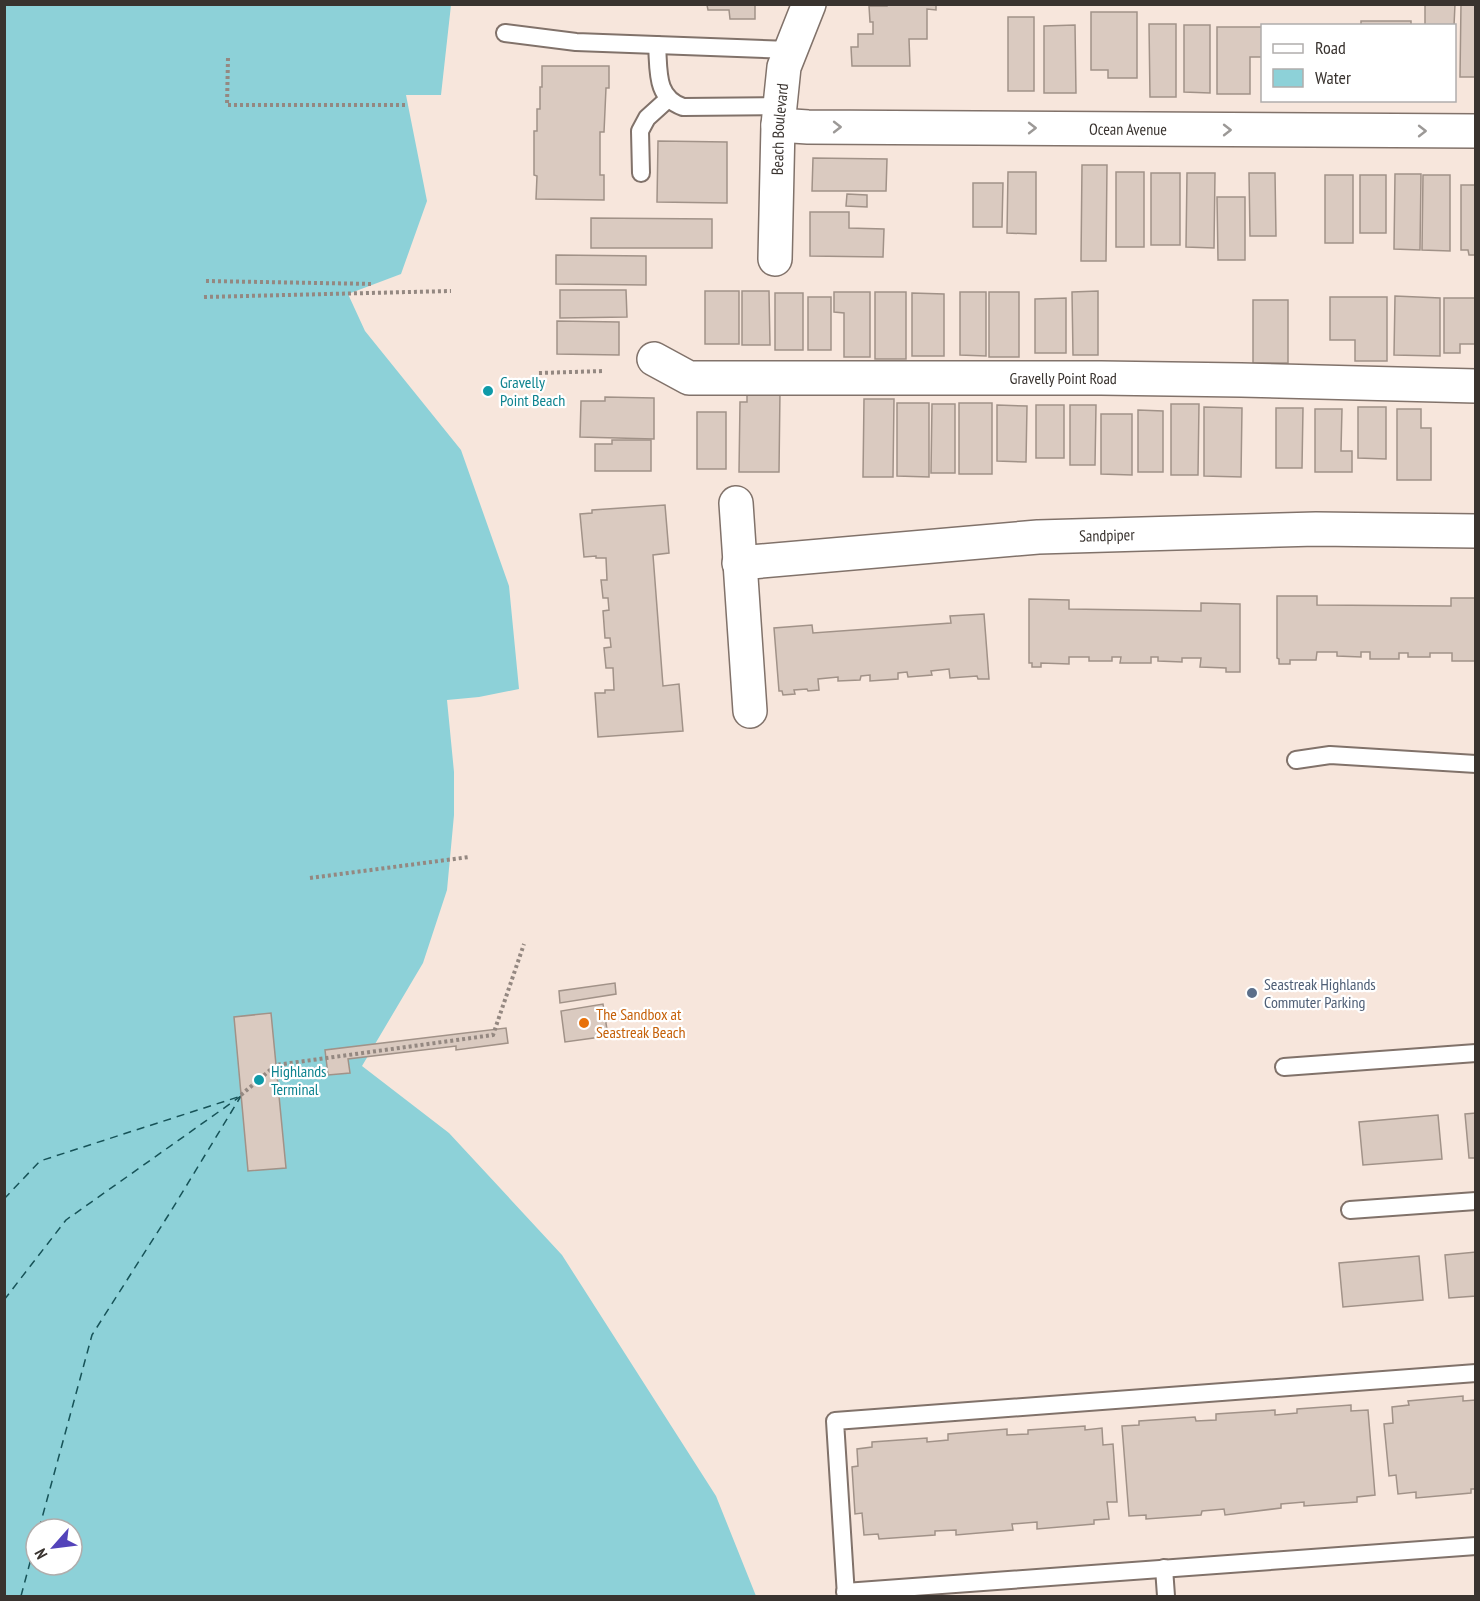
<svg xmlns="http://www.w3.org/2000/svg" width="1480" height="1601" font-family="'PT Sans Narrow',sans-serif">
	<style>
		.water { fill: #8dd1d8; fill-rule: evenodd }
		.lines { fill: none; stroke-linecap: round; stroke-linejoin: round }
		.ferry { stroke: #175358; stroke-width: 1.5; stroke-dasharray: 8 6; stroke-linecap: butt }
		.building { fill: #dacac0; stroke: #a19288; stroke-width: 1.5 }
		.service-casing { stroke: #81726a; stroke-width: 20 }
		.minor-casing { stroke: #81726a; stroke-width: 36 }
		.path { stroke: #948881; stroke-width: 4; stroke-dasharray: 3 3; stroke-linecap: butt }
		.service { stroke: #fff; stroke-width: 16 }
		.minor { stroke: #fff; stroke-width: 33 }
		.oneway { stroke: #9c9997 }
		.culture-dot { fill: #0f9aa8; stroke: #fff; stroke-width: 2 }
		.service-dot { fill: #5c6f8a; stroke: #fff; stroke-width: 2 }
		.food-dot { fill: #e8710a; stroke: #fff; stroke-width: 2 }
		.labels { text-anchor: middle; stroke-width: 4.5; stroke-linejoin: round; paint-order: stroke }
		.street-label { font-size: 16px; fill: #39332f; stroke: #fff }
		.culture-label { font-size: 16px; fill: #0d838f; stroke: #fff; text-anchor: start }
		.service-label { font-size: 16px; fill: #4e5e75; stroke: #fff; text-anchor: start }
		.food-label { font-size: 16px; fill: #c56008; stroke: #fff; text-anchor: start }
	</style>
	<rect width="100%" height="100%" fill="#f7e6dc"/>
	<!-- water -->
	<path class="water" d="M5 5H451L441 95H406L427 201 401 274 348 294 365 331 461 450 509 586 519 689 479 697 447 700 454 772V815L447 890 423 963 362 1066 449 1133 562 1255 716 1496 756 1596H5ZM36 1529H72V1565H36Z"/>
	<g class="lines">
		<!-- ferry -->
		<g class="ferry">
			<path d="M4 1199 40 1161 238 1097"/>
			<path d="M4 1300 66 1220 241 1096"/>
			<path d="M39 1529 92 1335 171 1211 241 1096"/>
			<path d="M21 1596 36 1540"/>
		</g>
	</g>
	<!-- building -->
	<g class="building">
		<path d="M755 4V19H730L729 10H708L707 5 687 4Z"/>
		<path d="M887 4H936V10L927 9V39H909L910 66H852L851 47H858V34H873V22H870L869 6H887Z"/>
		<path d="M1425 4H1455L1454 26H1425Z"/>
		<path d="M1461 4H1476V77H1460Z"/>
		<path d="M1091 12H1137V78H1108V70H1091Z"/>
		<rect x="1008" y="17" width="26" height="74"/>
		<rect x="1361" y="21" width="50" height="5"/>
		<path d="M1149 24H1176V97H1150Z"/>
		<path d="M1075 25 1076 93H1044V26Z"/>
		<path d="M1184 25H1210V93L1184 92Z"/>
		<path d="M1217 27H1262V57H1250V94H1217Z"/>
		<path d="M542 66H609V88H606L604 132H600V175H604V200L536 199 537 176 534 175V131H537V109H540V87H542Z"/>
		<path d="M658 141 727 142V203L657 202Z"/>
		<path d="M813 158 887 159 886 191H812Z"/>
		<path d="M1082 165H1107L1106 261H1081Z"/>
		<path d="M1008 172H1036V234L1007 233Z"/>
		<rect x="1116" y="172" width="28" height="75"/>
		<rect x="1151" y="173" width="29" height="72"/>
		<path d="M1187 173H1215L1214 248 1186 247Z"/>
		<path d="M1249 173H1275L1276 236H1250Z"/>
		<path d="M1395 174H1421L1420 250 1394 249Z"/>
		<rect x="1325" y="175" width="28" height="68"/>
		<rect x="1360" y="175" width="26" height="58"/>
		<path d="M1423 175H1450V251L1422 250Z"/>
		<path d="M973 183H1003L1002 227H973Z"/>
		<path d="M1461 185H1476V255H1469L1468 250H1461Z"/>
		<path d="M847 194 867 195V207L846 206Z"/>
		<path d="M1217 197H1245V260H1218Z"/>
		<path d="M810 212H849V228L884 229 883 257 810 256Z"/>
		<path d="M591 218 712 219V248H591Z"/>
		<path d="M556 255 646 256V285L556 284Z"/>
		<path d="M560 290H626L627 317 560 318Z"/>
		<rect x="705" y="291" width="34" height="53"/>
		<path d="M742 291H769L770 345H742Z"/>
		<path d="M1098 291V355H1073L1072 292Z"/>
		<path d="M834 292H870V357H844V313L834 312Z"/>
		<rect x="875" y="292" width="31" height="67"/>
		<path d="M960 292H986V356L960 355Z"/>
		<rect x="989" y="292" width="30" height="65"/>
		<rect x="775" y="293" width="28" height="57"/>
		<path d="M912 293 944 294V356H912Z"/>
		<path d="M1395 296 1440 298V356L1394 355Z"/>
		<rect x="808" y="297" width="23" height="53"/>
		<path d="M1330 297H1387V361H1355V340H1330Z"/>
		<path d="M1066 298V353H1035V299Z"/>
		<path d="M1444 298H1476V344H1460V353H1444Z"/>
		<rect x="1253" y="300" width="35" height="63"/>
		<path d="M557 321 619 322V355L557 354Z"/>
		<path d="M747 391H780L779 472H739L740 402H747Z"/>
		<path d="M605 397 654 398V439L580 437 581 401H605Z"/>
		<path d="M864 399H894L893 477H863Z"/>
		<path d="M897 403H929V477L897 476Z"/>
		<rect x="959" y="403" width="33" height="71"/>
		<path d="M932 404H955V473H931Z"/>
		<path d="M1171 404H1199L1198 475H1171Z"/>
		<path d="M997 405 1027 406 1026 462 997 461Z"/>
		<rect x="1036" y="405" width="28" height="53"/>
		<path d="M1070 405H1096L1095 465H1070Z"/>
		<path d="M1204 407 1242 408 1241 477 1204 476Z"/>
		<path d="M1358 407H1386V459L1358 458Z"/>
		<path d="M1276 408H1303L1302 468H1276Z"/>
		<path d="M1315 409H1342L1341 451H1352V472H1315Z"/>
		<path d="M1397 409H1421V428H1431V480H1397Z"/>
		<path d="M1138 410 1163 411V472H1138Z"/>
		<rect x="697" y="412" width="29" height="57"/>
		<path d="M1101 414H1132V475L1101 474Z"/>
		<path d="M612 440H651V471H595V444H612Z"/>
		<path d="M665 505 669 553 653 555 663 686 679 684 683 731 598 737 595 693H605V690H614L613 668H606L604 648 611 647 610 638H605L603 611 609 610 608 598H603L601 580H607L606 558H596V556L584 557 580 514 592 513V510Z"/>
		<path d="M1277 596H1317V605L1451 606V598H1476V661H1452V653H1430V657H1408V653H1399V659H1370V652H1361V657L1337 656V652H1317L1316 660H1290V664H1279V659L1277 658Z"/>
		<path d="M1029 599 1069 600V609L1201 611V603L1240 604V672H1226V668L1200 667 1201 658H1182V662L1158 661V657H1151V663H1120L1121 657H1112V661H1089V657H1069V664L1041 663V667H1032V663H1029Z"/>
		<path d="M984 614 989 679H978L977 676 950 678 949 669 931 671 932 675 908 677 907 672 898 673V679L870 681V675L861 676 860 680 838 681V677L818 679 819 690 808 691 807 689 794 690 795 694 783 695 782 691H779L774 628 812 625 813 633 951 623 950 616Z"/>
		<path d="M615 983 616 994 560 1003 559 991Z"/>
		<path d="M603 1004 608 1036 565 1042 561 1011Z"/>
		<path d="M271 1013 286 1168 248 1171 234 1017Z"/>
		<path d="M506 1028 508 1043 456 1050V1046L348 1059 350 1073 328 1075 325 1050Z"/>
		<path d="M1476 1113V1158H1469L1465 1114Z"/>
		<path d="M1438 1115 1442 1159 1363 1165 1359 1122Z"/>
		<path d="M1476 1252V1296L1449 1298 1445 1255Z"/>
		<path d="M1419 1256 1423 1300 1343 1307 1339 1263Z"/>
		<path d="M1463 1396V1401L1476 1400V1489H1471V1493L1416 1498V1492L1398 1494 1396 1475 1389 1476 1384 1424 1393 1423 1392 1407 1409 1405 1408 1401Z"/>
		<path d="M1351 1405V1411L1368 1410 1375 1495 1357 1497V1502L1304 1506V1502L1281 1504V1508L1225 1515 1224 1509 1202 1511 1201 1515 1146 1519V1515L1129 1516 1122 1426 1139 1425V1421L1195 1417 1196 1421 1216 1420V1414L1275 1410V1415L1297 1413V1409Z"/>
		<path d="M1085 1426V1430L1102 1428 1103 1445 1113 1444 1117 1502H1107L1109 1519 1094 1520V1524L1037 1529V1522L1012 1524 1013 1530 956 1535V1530L935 1531V1535L879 1539 878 1534 864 1535 862 1513 855 1514 852 1467 858 1466 857 1449 872 1447V1442L927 1438V1442L948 1440V1434L1007 1429V1435L1028 1434V1430Z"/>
	</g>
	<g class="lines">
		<!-- service casing -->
		<g class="service-casing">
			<g id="service">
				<path d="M505 33 576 42 790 50"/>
				<path d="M657 45C659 71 655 97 683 107L780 106"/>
				<path d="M641 173 640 131 647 118 668 99"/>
				<path d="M1296 760 1330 755 1476 764"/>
				<path d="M1284 1067 1476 1053"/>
				<path d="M1350 1210 1476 1201"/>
				<path d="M1164 1568 1166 1596"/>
				<path d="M845 1592 1476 1546"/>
				<path d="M846 1596 835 1421 1476 1373"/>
			</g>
		</g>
		<!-- minor casing -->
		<g class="minor-casing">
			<g id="minor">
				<path id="s1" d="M778 125 808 127 1476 131"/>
				<path id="s2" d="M775 259 778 125 784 67 809 4"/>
				<path id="s3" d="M654 359 689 378H1101L1241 380 1476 386"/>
				<path d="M736 503 750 711"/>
				<path id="s4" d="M739 563 1038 537 1316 529 1476 531"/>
			</g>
		</g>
		<!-- path -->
		<g class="path">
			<path d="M228 58 227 105H408"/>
			<path d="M206 281 374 284"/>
			<path d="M204 297 451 291"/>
			<path d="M539 373 604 371"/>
			<path d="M310 878 469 857"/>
			<path d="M241 1095 276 1065 493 1035 524 944"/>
		</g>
		<!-- service -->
		<use href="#service" class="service"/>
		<!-- minor -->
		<use href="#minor" class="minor"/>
	</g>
	<!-- one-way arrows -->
	<defs><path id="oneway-chevron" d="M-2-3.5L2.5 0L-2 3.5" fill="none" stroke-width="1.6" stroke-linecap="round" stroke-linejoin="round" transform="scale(1.5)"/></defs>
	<g class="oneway">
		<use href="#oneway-chevron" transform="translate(837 127)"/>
		<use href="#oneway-chevron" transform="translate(1032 128)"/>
		<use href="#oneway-chevron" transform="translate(1227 130)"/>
		<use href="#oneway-chevron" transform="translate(1422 131)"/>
	</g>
	<!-- markers -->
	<g class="culture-dot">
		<circle cx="488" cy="391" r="6"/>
		<circle cx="259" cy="1080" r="6"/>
	</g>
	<circle class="service-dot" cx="1252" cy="993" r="6"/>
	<circle class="food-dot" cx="584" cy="1023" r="6"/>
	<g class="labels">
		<!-- street labels -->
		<g class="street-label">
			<text dy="6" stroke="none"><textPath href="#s2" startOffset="130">Beach Boulevard</textPath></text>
			<text dy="6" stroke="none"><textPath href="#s1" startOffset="350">Ocean Avenue</textPath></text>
			<text dy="6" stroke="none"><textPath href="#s3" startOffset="414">Gravelly Point Road</textPath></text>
			<text dy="6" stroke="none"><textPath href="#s4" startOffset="369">Sandpiper</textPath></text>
		</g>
		<!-- culture labels -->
		<g class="culture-label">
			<text x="500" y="388">Gravelly<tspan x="500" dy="18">Point Beach</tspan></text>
			<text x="271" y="1077">Highlands<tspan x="271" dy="18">Terminal</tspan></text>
		</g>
		<!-- service labels -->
		<g class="service-label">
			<text x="1264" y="990">Seastreak Highlands<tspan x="1264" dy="18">Commuter Parking</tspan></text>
		</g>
		<!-- food labels -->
		<g class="food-label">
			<text x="596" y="1020">The Sandbox at<tspan x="596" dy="18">Seastreak Beach</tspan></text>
		</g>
	</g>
	<!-- border -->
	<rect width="1480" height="1601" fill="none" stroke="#39332f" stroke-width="12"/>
	<!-- legend -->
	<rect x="1261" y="24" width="195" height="78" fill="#ffffff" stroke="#b0adac" stroke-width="1.5"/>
	<rect x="1273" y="44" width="30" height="9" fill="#ffffff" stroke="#b0adac" stroke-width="1.5"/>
	<text x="1315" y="54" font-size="18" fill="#39332f">Road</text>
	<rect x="1273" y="69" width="30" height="18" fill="#8dd1d8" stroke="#b0adac" stroke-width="1.5"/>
	<text x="1315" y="84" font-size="18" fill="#39332f">Water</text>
	<!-- north arrow -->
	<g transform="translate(54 1547) rotate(242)"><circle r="28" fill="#ffffff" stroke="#b0adac" stroke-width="1.5"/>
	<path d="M0-4.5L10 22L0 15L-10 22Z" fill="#5343ba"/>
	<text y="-9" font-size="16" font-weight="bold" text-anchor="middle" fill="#39332f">N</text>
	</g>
</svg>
